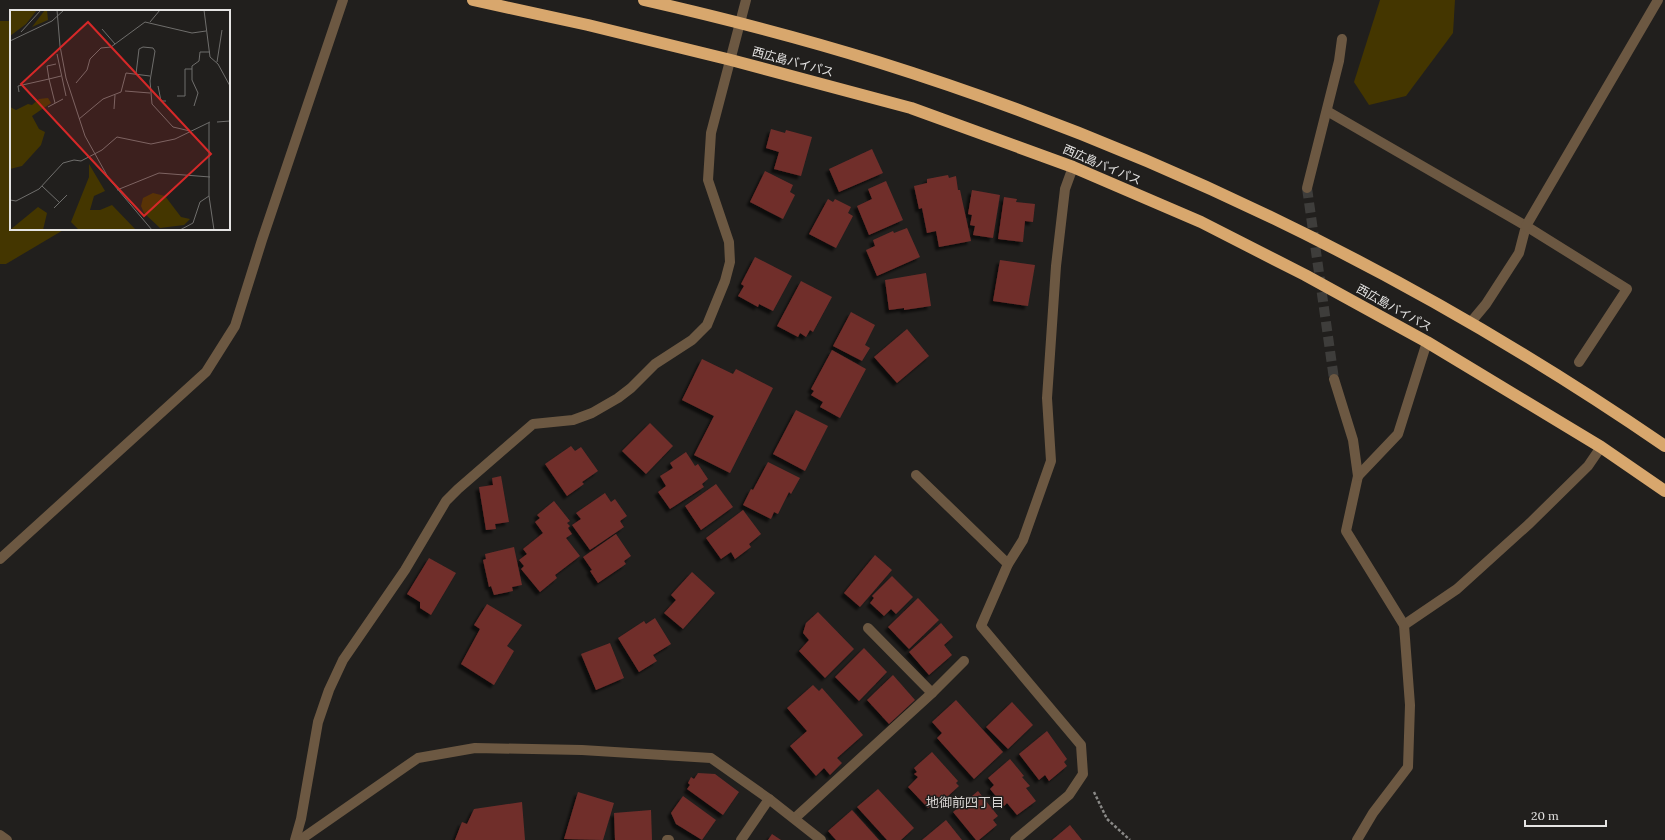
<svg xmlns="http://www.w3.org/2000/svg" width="1665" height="840" font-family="Lora,'Noto Sans JP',serif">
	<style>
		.green { fill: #443600 }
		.building { fill: #702e2b; filter: url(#shadow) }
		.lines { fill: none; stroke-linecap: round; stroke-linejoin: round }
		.street-tunnel { stroke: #3e3d3b; stroke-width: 10; stroke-dasharray: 10 5; stroke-linecap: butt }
		.path { stroke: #8a8987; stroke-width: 2.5; stroke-dasharray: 3 2; stroke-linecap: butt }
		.street { stroke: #6c5842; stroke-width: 10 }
		.highway { stroke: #d8a76d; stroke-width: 12 }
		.labels { text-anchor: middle; stroke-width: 3; stroke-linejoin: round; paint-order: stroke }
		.street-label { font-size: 12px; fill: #e5e4e3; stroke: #211f1d }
		.neighbourhood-label { font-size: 13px; fill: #d8d4d2; stroke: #211f1d }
		.inset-road { fill: none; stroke: #6f6e6c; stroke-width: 1 }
		.view { fill: #d62828; fill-opacity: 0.15; stroke: #d62828; stroke-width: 2 }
		.inset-edge { fill: none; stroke: #e5e4e3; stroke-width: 2 }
	</style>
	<defs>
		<filter id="shadow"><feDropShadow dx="-3.5" dy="3.5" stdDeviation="1" flood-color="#0009"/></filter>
	</defs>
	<rect width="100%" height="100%" fill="#211f1d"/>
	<!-- green -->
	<g class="green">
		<path d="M1380 0H1455L1453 33 1406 96 1369 105 1354 82Z"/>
		<path d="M0 21H11V229H65L6 264H0Z"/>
	</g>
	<!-- building -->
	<g class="building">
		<path d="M771 129 785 133 786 130 812 137 801 176 774 169 779 152 766 148Z"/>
		<path d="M872 149 883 173 839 192 829 169Z"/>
		<path d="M765 171 793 185 790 192 795 195 783 219 750 202Z"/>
		<path d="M948 175 949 178 956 176 958 190H960L971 241 939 247 936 231 927 233 922 208 919 209 914 186 927 183V179Z"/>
		<path d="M886 181 903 220 869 235 857 206 872 199 868 189Z"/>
		<path d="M972 190 1000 195 993 238 973 235 975 226 970 225 972 215 968 214Z"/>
		<path d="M1004 197 1017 199 1016 202 1035 204 1033 222 1025 221 1023 242 998 239Z"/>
		<path d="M828 199 833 202 835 199 851 207 848 213 853 216 836 248 809 234Z"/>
		<path d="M907 228 920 257 877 276 866 250 875 246 873 240 893 231 894 233Z"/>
		<path d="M755 257 792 276 773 311 759 304 758 307 738 296 744 286 741 284Z"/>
		<path d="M1000 260 1035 265 1028 306 993 301Z"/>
		<path d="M926 273 931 306 904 310V308L889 310 885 280Z"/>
		<path d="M801 281 832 297 813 332 810 330 806 337 800 333 798 337 777 326Z"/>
		<path d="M851 312 875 325 865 345 870 348 862 361 833 346Z"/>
		<path d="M907 329 929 356 897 383 874 357Z"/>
		<path d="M832 350 866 369 840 418 820 407 823 402 811 395 814 391 811 389Z"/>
		<path d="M702 359 733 374 736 369 773 388 730 473 694 455 714 416 682 400Z"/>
		<path d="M796 410 828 426 805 471 773 454Z"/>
		<path d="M650 423 673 446 646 474 622 451Z"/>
		<path d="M571 446 575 451 581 447 598 471 582 482 584 484 567 496 545 464Z"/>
		<path d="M686 452 695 466 698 464 708 479 702 484 704 487 670 509 658 492 666 486 660 476 673 468 670 463Z"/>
		<path d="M768 462 800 478 791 494 789 492 778 514 774 512 771 519 743 505 751 489 753 490Z"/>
		<path d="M501 476 509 522 495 524 496 529 486 530 479 487 493 485 492 478Z"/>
		<path d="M716 484 733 507 701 530 685 506Z"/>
		<path d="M605 493 611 502 615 499 627 516 620 521 624 527 590 550 572 525 581 519 576 513Z"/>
		<path d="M554 501 570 521 567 523 570 526 568 528 572 534 566 538 580 556 555 575 557 578 540 592 521 569 524 566 519 560 527 554 523 549 543 533 535 522 540 518 537 515Z"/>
		<path d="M743 510 761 534 749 544 751 547 735 559 731 552 721 559 706 538Z"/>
		<path d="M616 534 631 556 624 561 626 564 598 583 590 571 592 570 583 557Z"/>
		<path d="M514 547 522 585 512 587 513 591 494 595 491 586 489 587 483 560 486 559 485 554Z"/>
		<path d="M875 555 892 570 860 607 844 593Z"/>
		<path d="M429 558 456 573 431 615 420 608V602L407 594Z"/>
		<path d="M692 572 715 593 683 629 664 613 676 600 671 595Z"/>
		<path d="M892 576 913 597 896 614 891 609 884 616 870 603 874 598 872 596Z"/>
		<path d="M918 598 939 620 909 649 888 627Z"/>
		<path d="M487 604 522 625 507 646 514 651 494 685 461 664 480 629 474 625Z"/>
		<path d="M818 612 854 649 825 678 799 651 809 640 803 633 806 623Z"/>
		<path d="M655 618 671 644 653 655 657 661 639 672 618 638 644 621 646 624Z"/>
		<path d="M941 623 953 637 944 645 952 655 929 675 909 652Z"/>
		<path d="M610 643 624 678 596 690 581 654Z"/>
		<path d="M864 648 887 672 859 701 835 677Z"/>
		<path d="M893 675 915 700 889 724 867 700Z"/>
		<path d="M813 685 819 691 822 688 863 735 837 758 842 763 830 775 824 768 816 776 790 746 807 731 787 708Z"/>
		<path d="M956 700 1003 752 974 779 937 738 942 733 932 722Z"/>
		<path d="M1012 702 1033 725 1008 749 986 727Z"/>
		<path d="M1047 731 1067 759 1064 762 1067 766 1049 781 1045 775 1039 780 1019 754Z"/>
		<path d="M932 752 958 781 956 783 959 786 947 797 944 794 928 808 908 787 918 777 914 774 917 772 914 768Z"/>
		<path d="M1010 759 1024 776 1022 777 1030 786 1026 788 1036 801 1017 815 1007 803 1004 806 990 789 994 785 988 778Z"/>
		<path d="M698 773 715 774 739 792 723 815 687 789 690 785 688 783 691 777 694 779Z"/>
		<path d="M878 789 914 828 901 840H887L857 807Z"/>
		<path d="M978 791 998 816 993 820 997 825 979 840H976L953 812Z"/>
		<path d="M578 792 614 803 603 840 564 839Z"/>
		<path d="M683 796 716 820 702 840 676 824 671 813Z"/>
		<path d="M522 802 525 840H455L462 822 467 824 474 809Z"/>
		<path d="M651 810 652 840H615L614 813Z"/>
		<path d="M852 810 879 840H836L828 831Z"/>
		<path d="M946 820 962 840H922Z"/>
		<path d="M1070 825 1082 840H1052Z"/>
		<path d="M772 834 781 840H768Z"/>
	</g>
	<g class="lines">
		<!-- street-tunnel -->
		<path class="street-tunnel" d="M1307 188 1334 379"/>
		<!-- path -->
		<path class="path" d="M1094 792 1107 819 1130 840"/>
		<!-- street -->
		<g class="street">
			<path d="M1327 111 1526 226 1519 253 1486 304 1471 322"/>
			<path d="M1307 188 1339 61 1342 39"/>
			<path d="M1579 362 1627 289 1526 226 1658 0"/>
			<path d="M1334 379 1353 440 1358 476 1346 531 1404 625 1410 705 1408 767 1373 813 1357 840"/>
			<path d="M916 475 1008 564"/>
			<path d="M1358 476 1398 434 1427 342"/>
			<path d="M0 559 206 372 235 326 262 240 343 0"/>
			<path d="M1404 625 1457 589 1530 523 1588 466 1601 447"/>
			<path d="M868 628 932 693"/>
			<path d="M795 818 932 693 964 661"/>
			<path d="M0 835 7 840"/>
			<path d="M295 840 301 819 318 722 329 690 343 660 405 570 446 501 458 489 533 424 573 420 592 413 618 398 631 388 655 364 692 340 707 325 725 281 730 262 729 242 708 180 711 133 746 0"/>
			<path d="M300 840 418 758 475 748 582 750 711 758 769 799 821 840"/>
			<path d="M667 840H669"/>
			<path d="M741 840 769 799"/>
			<path d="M1015 840 1069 795 1083 774 1081 745 981 626 1008 564 1023 540 1051 461 1047 398 1056 266 1065 189 1073 167"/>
		</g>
		<!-- highway -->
		<g class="highway">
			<path d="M473 0 588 25 731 60 911 108 1073 167 1201 222 1305 275 1427 342 1601 447 1665 491"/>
			<path d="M644 0C723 18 801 38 878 62 1159 150 1422 279 1665 446"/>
		</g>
	</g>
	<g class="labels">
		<!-- street labels -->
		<g class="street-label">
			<text transform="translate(793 62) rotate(15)" y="4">西広島バイパス</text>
			<text transform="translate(1102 165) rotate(23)" y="4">西広島バイパス</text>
			<text transform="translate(1394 308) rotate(29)" y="4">西広島バイパス</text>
		</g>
		<!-- neighbourhood labels -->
		<g class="neighbourhood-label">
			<text x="965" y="807">地御前四丁目</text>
		</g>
	</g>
	<!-- overview -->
	<g transform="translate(10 10)">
		<rect width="220" height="220" fill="#211f1d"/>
		<path d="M0 0H27L16 14 0 26ZM35 0H37L38 10 22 17ZM38 88 41 93 22 106 29 119 35 122 31 135 12 156 0 159V97L6 100 18 94 22 95 29 89ZM79 154 95 181 84 186 80 200H90L102 195 126 220H69L61 212 79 167ZM143 183 155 186 171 207 180 209 174 215 150 218 134 203 131 196 133 188ZM28 197 37 203 33 220H0Z" fill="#443600"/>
		<path class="inset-road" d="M47 0 50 36 56 68 75 126 99 169 142 220M194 0 200 47 208 54 220 76M140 12 150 0M92 19 105 34M11 22 31 0M0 31 42 11 54 0M47 44 56 86M207 52 212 20M126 64 129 39 133 37 143 38 145 41 140 71 142 94 163 117 180 121M66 73 77 60 80 49 91 38 101 37 135 12 182 23 196 21M148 76 151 91H156M115 81 140 83M9 82 8 76 39 69 37 56 46 54M167 86H175V59H182M45 93 39 69 51 66M184 96 188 83 182 70V56L189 51 190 42H200M38 97 53 89M104 99 105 85M69 109 93 89 111 82 116 63 140 66M207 112 220 111M32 176 50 193M107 180 149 163 200 167M199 186 204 220M0 190 6 191 29 179 53 153 64 150 71 151 92 140 107 127 141 134 165 129 200 112M44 198 57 185M170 220 183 213 190 192 199 186V113"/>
		<path class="view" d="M78 12 201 144 134 206 11 74Z"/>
		<rect width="220" height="220" class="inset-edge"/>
	</g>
	<!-- scale -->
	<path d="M1525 820v6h81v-6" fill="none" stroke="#e5e4e3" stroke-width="2"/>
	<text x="1531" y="820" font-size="12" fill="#e5e4e3" stroke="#211f1d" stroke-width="3" paint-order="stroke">20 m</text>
</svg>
